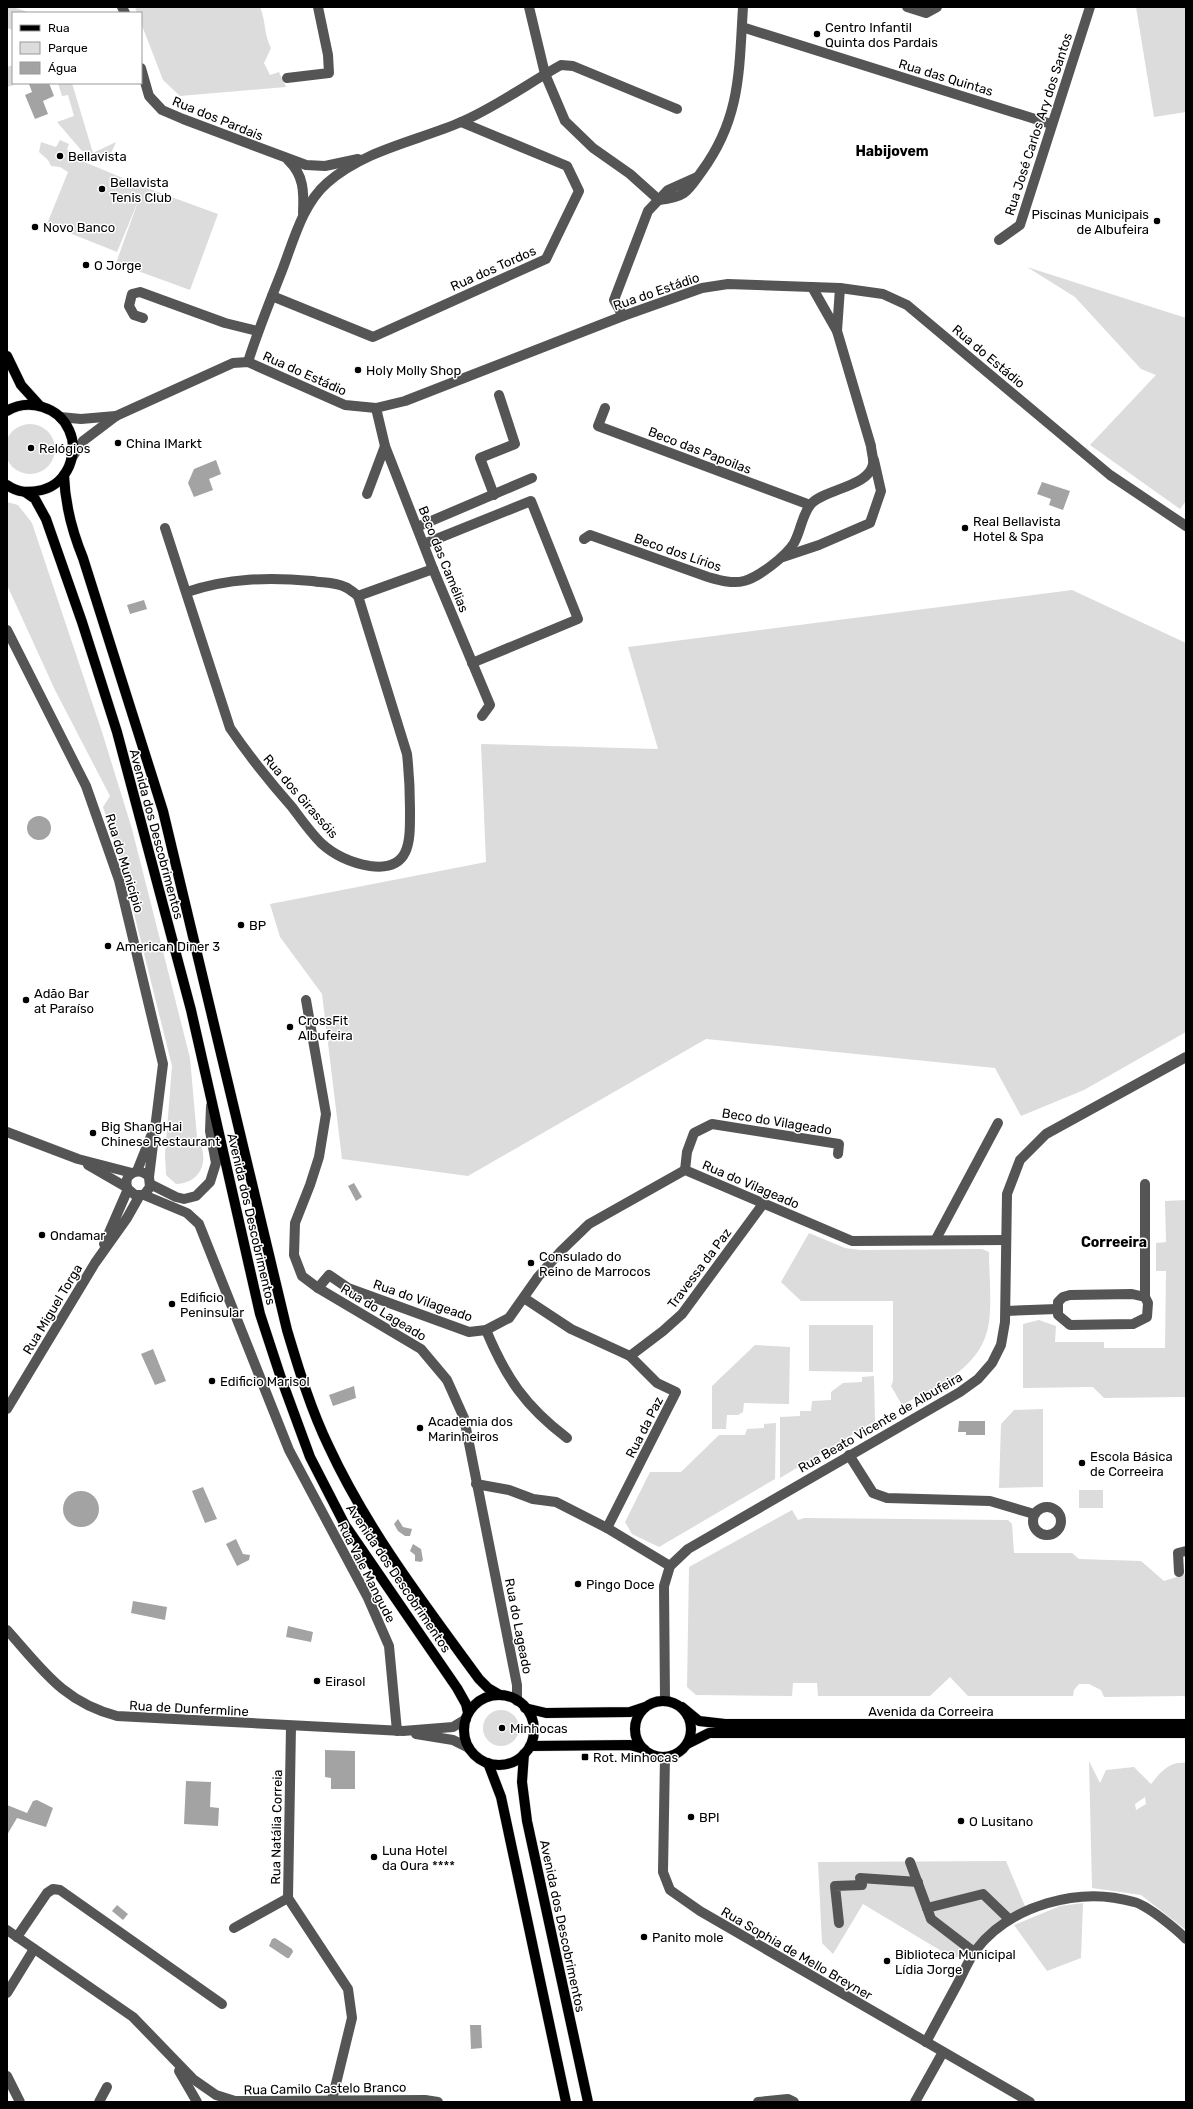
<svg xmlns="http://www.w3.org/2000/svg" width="1193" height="2109" font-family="Rubik,sans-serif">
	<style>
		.green { fill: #dcdcdc; fill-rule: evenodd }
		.water { fill: #a3a3a3 }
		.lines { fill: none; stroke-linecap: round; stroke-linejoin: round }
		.major-casing { stroke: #dbdbdb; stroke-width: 11 }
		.minor { stroke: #555; stroke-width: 10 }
		.major { stroke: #000; stroke-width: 10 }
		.poi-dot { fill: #000; stroke: #fff; stroke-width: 1.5 }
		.labels { text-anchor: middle; stroke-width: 3; stroke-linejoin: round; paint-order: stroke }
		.poi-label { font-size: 13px; fill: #000; stroke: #fff; text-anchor: start }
		.street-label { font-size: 13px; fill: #000; stroke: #fff }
		.neighbourhood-label { font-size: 14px; font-weight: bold; fill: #000; stroke: #fff }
	</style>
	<rect width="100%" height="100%" fill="#fff"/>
	<!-- green -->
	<g class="green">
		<path d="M7 7H13L31 13H13V30L7 28Z"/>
		<path d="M135 7H260C266 21 264 35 271 48L264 63 270 75 279 72 286 87 180 96 163 80 141 23V13H137Z"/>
		<path d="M1136 7H1186V112L1154 117Z"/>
		<path d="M13 65 14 85 7 87V67Z"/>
		<path d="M58 83H72L93 153 116 142 108 160 82 151 57 122 74 116 68 95 62 96Z"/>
		<path d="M60 140 69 144 67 150 77 153 75 158 144 187 218 214 190 290 116 263 139 199 117 252 47 224 68 172 60 167 51 166 48 160 39 152 41 142 56 147Z"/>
		<path d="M1027 267 1186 318V501L1180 509 1090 445 1156 375 1141 369 1075 297Z"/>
		<circle cx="30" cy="449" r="25"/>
		<path d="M7 502 18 505 32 523 102 732 132 829 190 1058 197 1137C210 1158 203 1183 176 1184L166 1175 165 1154 172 1066 122 865 103 807 110 796 55 690 7 585Z"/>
		<path d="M1072 590 1186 643V1032L1084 1090 1021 1116 995 1068 706 1039 468 1176 342 1159 322 994 280 937 270 904 486 862 481 744 658 749 628 647Z"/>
		<path d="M1186 1200V1397L1104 1398 1093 1387 1023 1388V1324L1039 1320 1056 1326 1055 1342H1104V1348H1165L1166 1271H1156V1243L1166 1242 1165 1201Z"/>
		<path d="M809 1233 845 1248 860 1250 982 1249 989 1252C989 1275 992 1300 989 1322 983 1368 937 1386 902 1405L891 1386 893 1381V1301H801L781 1282Z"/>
		<path d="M809 1325H873V1372L809 1371Z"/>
		<path d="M755 1345 790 1347 789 1404 744 1403 743 1412 738 1415H727L726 1429H712V1386Z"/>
		<path d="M874 1376 875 1421 780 1478V1417L800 1416V1411H811L812 1401 831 1400V1392L843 1383 862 1382V1377Z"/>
		<path d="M1043 1409V1487L999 1488 1001 1424 1014 1410Z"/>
		<path d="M776 1423 775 1479 659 1547 632 1534 625 1522 650 1472H681L719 1435H745L747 1429 764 1428V1424Z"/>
		<rect x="1079" y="1490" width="24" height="18"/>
		<path d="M792 1510 798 1520 804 1518 1008 1520 1012 1524 1014 1553H1072L1079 1559 1141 1561 1164 1581 1186 1574V1698L1184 1696 1104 1697 1101 1690 1089 1684H1079L1074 1690 1073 1696H968L950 1677 930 1696H818L817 1683H793L792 1696 696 1695 687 1687 689 1567Z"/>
		<circle cx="501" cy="1728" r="18"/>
		<path d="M1089 1761 1100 1783 1106 1770 1134 1767 1151 1784C1161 1772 1169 1761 1186 1763V1930L1141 1895 1092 1888ZM1145 1797 1146 1804 1136 1810 1135 1804Z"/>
		<path d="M1006 1861 1027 1911 974 1952 953 1958 863 1904 833 1954 822 1943 818 1862Z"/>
		<path d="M1083 1903 1081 1958 1047 1971 1014 1925 1060 1906Z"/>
	</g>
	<!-- water -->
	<g class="water">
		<path d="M49 83 54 96 43 101 48 114 35 119 25 95 32 92 29 84Z"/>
		<path d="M216 460 221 474 209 479 213 490 194 497 188 483 194 469Z"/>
		<path d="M1042 482 1070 491 1063 510 1049 505 1051 499 1037 494Z"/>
		<path d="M144 600 147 609 130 614 127 605Z"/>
		<circle cx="39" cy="828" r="12"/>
		<path d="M354 1183 362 1197 356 1201 348 1186Z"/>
		<path d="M153 1349 166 1381 155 1385 141 1354Z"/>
		<path d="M354 1386 356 1398 333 1406 329 1395Z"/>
		<path d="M959 1421H985V1435H966V1432H958Z"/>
		<path d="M203 1487 217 1519 205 1523 192 1491Z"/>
		<circle cx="81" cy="1509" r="18"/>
		<path d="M398 1519 403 1527 412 1529 410 1536H405L398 1531 394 1524Z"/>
		<path d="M236 1539 243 1554 250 1555 249 1560 237 1566 226 1544Z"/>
		<path d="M413 1544 421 1549 423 1560 421 1562 415 1561V1555L410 1551Z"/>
		<path d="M133 1601 167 1607 165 1620 131 1613Z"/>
		<path d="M288 1626 313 1632 311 1642 286 1637Z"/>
		<path d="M325 1750 355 1751V1789H331V1778L325 1777Z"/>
		<path d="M186 1781 211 1782 210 1807 219 1808 218 1826 184 1824Z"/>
		<path d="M37 1800 53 1808 46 1827 17 1818 7 1835V1805L27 1813 33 1801Z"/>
		<path d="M117 1905 128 1914 123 1920 112 1911Z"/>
		<path d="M275 1938 292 1949 293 1952 289 1958H287L269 1946 272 1939Z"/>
		<path d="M470 2025H481L482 2048 471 2049Z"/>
	</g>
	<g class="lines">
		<!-- major casing -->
		<g class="major-casing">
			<g id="major">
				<path d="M7 356 21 385 40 406"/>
				<path d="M7 411C29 398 59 407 69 430 80 453 67 484 42 490 29 493 18 493 7 485"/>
				<path d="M64 475C65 506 72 531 83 558L163 811 287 1330C299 1370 311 1410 329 1447 368 1531 425 1605 479 1679L488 1688 500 1695"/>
				<path d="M25 492 35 499 46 519 82 622 117 732 191 1010 260 1314 281 1378 310 1457 345 1525 457 1688 466 1704 468 1713"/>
				<circle cx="499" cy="1730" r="35"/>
				<circle cx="663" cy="1729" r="28"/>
				<path d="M682 1707 699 1721 725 1724H1186"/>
				<path d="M525 1708 546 1713 630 1712 645 1707"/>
				<path d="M687 1744 709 1733H1186"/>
				<path d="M530 1746 630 1745 644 1749"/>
				<path d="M524 1754 522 1782 527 1821 588 2102"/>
				<path d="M488 1763 501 1797 566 2102"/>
			</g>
		</g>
		<!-- minor -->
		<g class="minor">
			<path d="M122 7 125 13"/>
			<path d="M529 7 545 74 565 121 593 148 630 174 659 200"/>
			<path d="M907 7 926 13 937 7"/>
			<path d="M742 27 1051 124"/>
			<path d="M141 68 149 96 162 110 183 119 306 165 325 166 358 159"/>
			<path d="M287 78 329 73 328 55 318 7"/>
			<path d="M288 160C304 175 304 192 303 213"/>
			<path d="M659 200C686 197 687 192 702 171 741 118 739 70 743 7"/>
			<path d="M999 240 1020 225 1090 7"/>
			<path d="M272 296 373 337 546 259 579 191 567 166 461 122"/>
			<path d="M623 316 614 300 648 211 668 190 697 177"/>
			<path d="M143 318 134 315 129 306 132 294 140 292 225 323 257 331"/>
			<path d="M837 331 840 288"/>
			<path d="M248 362C258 330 271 299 283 268 294 239 303 204 327 183 364 150 417 141 461 122 496 107 527 84 561 65L573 66 677 109"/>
			<path d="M376 408 385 446 433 569 490 705 482 716"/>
			<path d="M605 408 598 426 810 505"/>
			<path d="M60 417 81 419 116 416"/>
			<path d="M71 459 83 441 116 416 233 363 248 362 345 405 376 408 405 401 623 316 702 288 728 284 840 288 883 294 907 305 1110 475 1186 526"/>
			<path d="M367 494 385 446"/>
			<path d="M494 495 480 458 515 444 499 395"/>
			<path d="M417 527 532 478"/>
			<path d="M165 528 230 728C249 756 270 782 292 807 301 819 310 832 321 843 334 855 352 863 370 866 412 872 410 839 410 809 410 790 409 772 407 754L358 596"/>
			<path d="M584 539 590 535 708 577C719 580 732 584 744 581 759 577 786 556 794 543 801 531 802 514 811 504 825 489 870 486 873 464 874 458 871 451 871 446L837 331 812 287"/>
			<path d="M424 544 531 501 578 619 472 663"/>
			<path d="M783 557 819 545 870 523 881 491 874 460"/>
			<path d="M187 592C228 578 269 577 312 581 323 583 335 582 345 587 350 589 354 593 358 596L433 569"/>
			<path d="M7 630 86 786 119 880 163 1064 149 1177"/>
			<path d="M306 1000 326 1114 319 1157 310 1185 295 1223 294 1255 302 1276 318 1288 421 1349 447 1380 464 1418 517 1685V1701"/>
			<path d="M7 1132 78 1159 132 1173"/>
			<path d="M88 1165 126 1187"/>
			<path d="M685 1170 687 1152 694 1133 712 1124 839 1144 838 1154"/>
			<path d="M137 1171 151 1136"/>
			<path d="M150 1184 176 1197 184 1199 196 1196 210 1182 216 1163 210 1131 211 1106"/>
			<path d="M144 1195 187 1213 199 1224 289 1450 368 1598 389 1646 397 1731"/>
			<path d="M936 1239 998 1123"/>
			<path d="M104 1244 128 1189C121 1175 139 1165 149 1177L150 1187 144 1195H135L128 1189"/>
			<path d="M318 1288 329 1275 348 1288 469 1332 486 1330 509 1318 538 1277 561 1251 589 1224 685 1170 852 1241 1006 1240"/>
			<path d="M1132 1294 1145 1297 1148 1303 1147 1317 1133 1324 1070 1325 1058 1315V1302L1063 1297 1070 1295Z"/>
			<path d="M1145 1297V1184"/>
			<path d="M524 1298 571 1329 630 1356 657 1383 676 1392 607 1528"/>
			<path d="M1006 1311 1057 1309"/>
			<path d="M486 1330C506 1378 525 1406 567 1438"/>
			<path d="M630 1356 663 1331 682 1314 763 1204"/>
			<path d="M7 1409 95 1263 127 1218 140 1195"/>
			<path d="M849 1455 873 1493 887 1498 990 1501 1034 1514"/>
			<path d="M476 1484 509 1490 533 1499 556 1502 607 1528 670 1566"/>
			<circle cx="1047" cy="1521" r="14"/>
			<path d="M1179 1572 1178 1553 1186 1551"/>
			<path d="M7 1630C42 1669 63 1702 117 1716L403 1731 453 1727 466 1719"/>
			<path d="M665 1700 664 1586 670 1566 688 1549 960 1392 978 1379 992 1363 1001 1345 1005 1322 1007 1194 1020 1160 1046 1134 1186 1057"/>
			<path d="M291 1726 288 1898 348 1989 352 2018 332 2100"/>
			<path d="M416 1734 453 1740 469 1748"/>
			<path d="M665 1757 663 1872 670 1890 700 1911 1030 2102"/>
			<path d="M910 1862 927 1908 983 1894 1009 1919"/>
			<path d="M927 1908 931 1919 974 1952"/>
			<path d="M839 1923 835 1886 862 1885 860 1878 918 1882"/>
			<path d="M234 1928 288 1898"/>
			<path d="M7 1930 133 2017 193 2079 216 2095 235 2101 425 2100 438 2102"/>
			<path d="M17 1937 47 1893 53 1889 60 1890 222 2004"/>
			<path d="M7 1993 34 1949"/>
			<path d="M926 2042C937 2022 948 2001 959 1981 964 1971 969 1960 975 1951 1010 1905 1079 1886 1134 1902 1147 1905 1176 1929 1186 1939"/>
			<path d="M179 2071 197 2102"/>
			<path d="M7 2076 20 2102"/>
			<path d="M99 2102 107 2087"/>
			<path d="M758 2102 788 2099 794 2102"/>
			<path d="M915 2102 943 2052"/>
		</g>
		<!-- major -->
		<use href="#major" class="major"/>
	</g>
	<!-- markers -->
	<g class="poi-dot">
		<circle cx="817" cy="34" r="4"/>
		<circle cx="60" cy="156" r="4"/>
		<circle cx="102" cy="189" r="4"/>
		<circle cx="1157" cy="221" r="4"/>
		<circle cx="35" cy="227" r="4"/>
		<circle cx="86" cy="265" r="4"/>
		<circle cx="358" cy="370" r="4"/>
		<circle cx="118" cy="443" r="4"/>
		<circle cx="31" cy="448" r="4"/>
		<circle cx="965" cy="528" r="4"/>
		<circle cx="241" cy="925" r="4"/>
		<circle cx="108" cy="946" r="4"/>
		<circle cx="26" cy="1000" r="4"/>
		<circle cx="290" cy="1027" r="4"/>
		<circle cx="93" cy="1133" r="4"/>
		<circle cx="42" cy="1235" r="4"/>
		<circle cx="531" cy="1263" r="4"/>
		<circle cx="172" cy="1304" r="4"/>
		<circle cx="212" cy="1381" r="4"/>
		<circle cx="420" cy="1428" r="4"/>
		<circle cx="1082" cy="1463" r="4"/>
		<circle cx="578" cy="1584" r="4"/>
		<circle cx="317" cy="1681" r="4"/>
		<circle cx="502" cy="1728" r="4"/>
		<rect x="581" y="1753" width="8" height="8" rx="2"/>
		<circle cx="691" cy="1817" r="4"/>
		<circle cx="961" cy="1821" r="4"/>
		<circle cx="374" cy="1857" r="4"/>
		<circle cx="644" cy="1937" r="4"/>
		<circle cx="887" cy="1961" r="4"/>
	</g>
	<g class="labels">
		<!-- poi labels -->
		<g class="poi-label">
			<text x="825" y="32">Centro Infantil<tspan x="825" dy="15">Quinta dos Pardais</tspan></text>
			<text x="68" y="161">Bellavista</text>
			<text x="110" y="187">Bellavista<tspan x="110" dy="15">Tenis Club</tspan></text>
			<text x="1149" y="219" text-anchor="end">Piscinas Municipais<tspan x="1149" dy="15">de Albufeira</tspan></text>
			<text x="43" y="232">Novo Banco</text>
			<text x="94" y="270">O Jorge</text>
			<text x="366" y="375">Holy Molly Shop</text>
			<text x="126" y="448">China IMarkt</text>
			<text x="39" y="453">Relógios</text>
			<text x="973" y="526">Real Bellavista<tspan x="973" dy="15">Hotel &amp; Spa</tspan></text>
			<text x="249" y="930">BP</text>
			<text x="116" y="951">American Diner 3</text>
			<text x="34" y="998">Adão Bar<tspan x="34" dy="15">at Paraíso</tspan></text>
			<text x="298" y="1025">CrossFit<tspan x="298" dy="15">Albufeira</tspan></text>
			<text x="101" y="1131">Big ShangHai<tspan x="101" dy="15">Chinese Restaurant</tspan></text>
			<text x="50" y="1240">Ondamar</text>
			<text x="539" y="1261">Consulado do<tspan x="539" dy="15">Reino de Marrocos</tspan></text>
			<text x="180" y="1302">Edificio<tspan x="180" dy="15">Peninsular</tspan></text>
			<text x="220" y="1386">Edificio Marisol</text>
			<text x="428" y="1426">Academia dos<tspan x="428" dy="15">Marinheiros</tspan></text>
			<text x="1090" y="1461">Escola Básica<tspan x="1090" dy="15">de Correeira</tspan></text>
			<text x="586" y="1589">Pingo Doce</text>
			<text x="325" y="1686">Eirasol</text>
			<text x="510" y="1733">Minhocas</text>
			<text x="593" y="1762">Rot. Minhocas</text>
			<text x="699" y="1822">BPI</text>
			<text x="969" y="1826">O Lusitano</text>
			<text x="382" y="1855">Luna Hotel<tspan x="382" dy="15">da Oura ****</tspan></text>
			<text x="652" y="1942">Panito mole</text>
			<text x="895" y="1959">Biblioteca Municipal<tspan x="895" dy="15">Lídia Jorge</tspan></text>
		</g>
		<!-- street labels -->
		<g class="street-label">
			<text transform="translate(946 77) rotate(17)" y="5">Rua das Quintas</text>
			<text transform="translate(218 118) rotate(22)" y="5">Rua dos Pardais</text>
			<text transform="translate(1038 124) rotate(-72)" y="5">Rua José Carlos Ary dos Santos</text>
			<text transform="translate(493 268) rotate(-24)" y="5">Rua dos Tordos</text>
			<text transform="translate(656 291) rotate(-19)" y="5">Rua do Estádio</text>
			<text transform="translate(989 356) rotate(40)" y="5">Rua do Estádio</text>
			<text transform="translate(305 373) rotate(24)" y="5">Rua do Estádio</text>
			<text transform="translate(700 450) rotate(21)" y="5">Beco das Papoilas</text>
			<text transform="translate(678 552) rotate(19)" y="5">Beco dos Lírios</text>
			<text transform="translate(444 559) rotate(68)" y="5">Beco das Camélias</text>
			<text transform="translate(301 796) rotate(49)" y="5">Rua dos Girassóis</text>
			<text transform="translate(157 834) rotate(75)" y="5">Avenida dos Descobrimentos</text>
			<text transform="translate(125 863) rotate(73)" y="5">Rua do Município</text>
			<text transform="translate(777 1121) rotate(9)" y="5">Beco do Vilageado</text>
			<text transform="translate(751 1184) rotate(23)" y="5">Rua do Vilageado</text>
			<text transform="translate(252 1219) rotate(77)" y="5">Avenida dos Descobrimentos</text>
			<text transform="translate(699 1268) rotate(-53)" y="5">Travessa da Paz</text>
			<text transform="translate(423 1300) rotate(19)" y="5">Rua do Vilageado</text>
			<text transform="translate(52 1309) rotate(-59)" y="5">Rua Miguel Torga</text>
			<text transform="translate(384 1312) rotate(31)" y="5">Rua do Lageado</text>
			<text transform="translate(880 1422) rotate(-30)" y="5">Rua Beato Vicente de Albufeira</text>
			<text transform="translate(644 1427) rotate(-63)" y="5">Rua da Paz</text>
			<text transform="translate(367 1572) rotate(63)" y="5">Rua Vale Mangude</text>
			<text transform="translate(399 1578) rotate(56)" y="5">Avenida dos Descobrimentos</text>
			<text transform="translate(519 1626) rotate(79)" y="5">Rua do Lageado</text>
			<text transform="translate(189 1708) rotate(3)" y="5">Rua de Dunfermline</text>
			<text x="931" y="1716">Avenida da Correeira</text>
			<text transform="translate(276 1827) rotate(-89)" y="5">Rua Natália Correia</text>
			<text transform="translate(563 1926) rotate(78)" y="5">Avenida dos Descobrimentos</text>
			<text transform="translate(797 1953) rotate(30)" y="5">Rua Sophia de Mello Breyner</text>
			<text transform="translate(325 2088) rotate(-1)" y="5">Rua Camilo Castelo Branco</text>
		</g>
		<!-- neighbourhood labels -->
		<g class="neighbourhood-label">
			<text x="892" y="156">Habijovem</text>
			<text x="1114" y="1247">Correeira</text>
		</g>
	</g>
	<!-- border -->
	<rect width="1193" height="2109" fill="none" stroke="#000000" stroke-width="16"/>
	<!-- legend -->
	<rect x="12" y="12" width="130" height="72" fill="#ffffff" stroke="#999999"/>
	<rect x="20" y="25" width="20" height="6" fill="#000000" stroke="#999999"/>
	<text x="48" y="32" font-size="12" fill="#000000">Rua</text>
	<rect x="20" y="42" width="20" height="12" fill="#dcdcdc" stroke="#999999"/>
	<text x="48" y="52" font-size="12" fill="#000000">Parque</text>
	<rect x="20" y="62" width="20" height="12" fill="#a3a3a3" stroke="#999999"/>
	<text x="48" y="72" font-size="12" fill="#000000">Água</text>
</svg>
